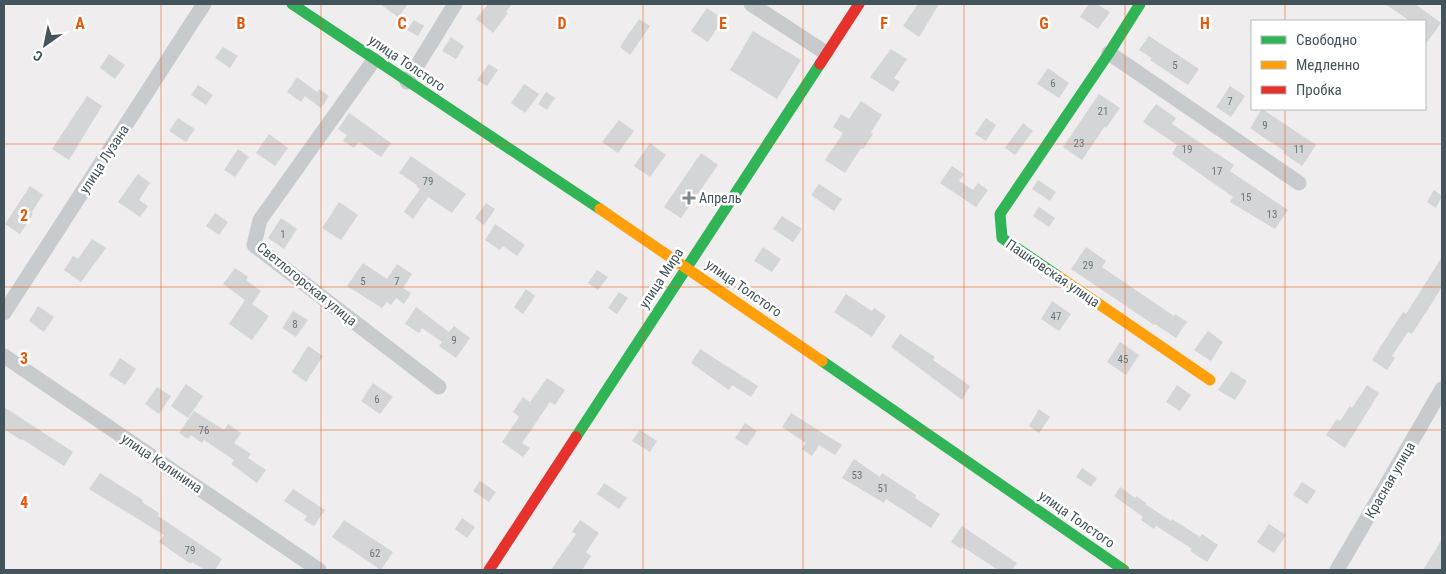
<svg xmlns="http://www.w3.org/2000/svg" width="1446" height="574" font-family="'Roboto Condensed',sans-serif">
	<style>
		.building { fill: #d4d5d7 }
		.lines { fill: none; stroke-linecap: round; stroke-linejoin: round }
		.street { stroke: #c7cbcd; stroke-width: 15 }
		.fast { stroke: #30b455; stroke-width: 11 }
		.slow { stroke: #ff9f0a; stroke-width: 11 }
		.jam { stroke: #e5322d; stroke-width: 11 }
		.grid { fill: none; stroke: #e8590c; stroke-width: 1; stroke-opacity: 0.55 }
		.poi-dot { fill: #808a8e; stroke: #fff; stroke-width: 2 }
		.labels { text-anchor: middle; stroke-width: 5; stroke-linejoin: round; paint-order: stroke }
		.number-label { font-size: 11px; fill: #6a767b }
		.street-label { font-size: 14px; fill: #44545b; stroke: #fff }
		.poi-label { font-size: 14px; fill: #44545b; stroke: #fff; text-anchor: start }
		.grid-label { font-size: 16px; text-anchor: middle; font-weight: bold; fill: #e8590c; stroke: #fff; stroke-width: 5; stroke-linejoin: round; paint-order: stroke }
	</style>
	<rect width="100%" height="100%" fill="#efedee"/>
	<!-- building -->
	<g class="building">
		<path d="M380 4H408L398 17Z"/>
		<path d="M488 4H512L506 12 508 13 493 33 476 19Z"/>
		<path d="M918 4H939L919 37 903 26Z"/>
		<path d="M1089 4H1097L1110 12 1098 29 1080 17Z"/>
		<path d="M1385 4H1415L1441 23 1425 45V21H1410Z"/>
		<path d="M707 8 723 19 708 42 691 31Z"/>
		<path d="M639 19 650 26 630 55 620 47Z"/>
		<path d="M414 20 424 26 418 36 407 30Z"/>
		<path d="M753 31 801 60 777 99 730 70Z"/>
		<path d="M1149 36 1199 69 1188 85 1150 60 1152 58 1139 50Z"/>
		<path d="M451 37 464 46 456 59 442 51Z"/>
		<path d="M223 47 238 56 230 68 215 58Z"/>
		<path d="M891 49 907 59 894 78 900 82 893 92 870 77Z"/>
		<path d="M109 54 125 65 115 79 100 68Z"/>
		<path d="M489 64 498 70 487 86 477 80Z"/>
		<path d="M1048 68 1069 83 1059 98 1037 84Z"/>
		<path d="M297 77 317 92 319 89 329 96 321 108 305 96 301 102 287 92Z"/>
		<path d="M524 84 539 94 525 113 511 103Z"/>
		<path d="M198 85 213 95 206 105 191 95Z"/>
		<path d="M1230 86 1245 96 1231 117 1216 107Z"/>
		<path d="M546 92 555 98 547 110 538 104Z"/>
		<path d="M1099 94 1120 108 1106 128 1105 126 1082 160 1063 147Z"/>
		<path d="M87 96 102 106 69 160 52 149Z"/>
		<path d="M861 101 882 115 871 132 873 134 863 149 861 148 845 173 825 160 843 133 833 127 841 114 849 119Z"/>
		<path d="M1156 104 1176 118 1172 124 1234 165 1230 171 1288 210 1275 229 1230 202 1233 197 1172 154 1177 145 1143 122Z"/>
		<path d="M1262 109 1316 145 1302 166 1283 153 1284 151 1250 128Z"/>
		<path d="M349 113 391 143 381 157 359 142 354 148 343 141 347 135 338 129Z"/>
		<path d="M178 118 195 129 186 142 169 131Z"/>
		<path d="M986 118 996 125 986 141 975 134Z"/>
		<path d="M619 120 634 131 618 153 602 142Z"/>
		<path d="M1023 123 1033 131 1015 155 1005 148Z"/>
		<path d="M269 134 288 148 275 166 256 153Z"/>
		<path d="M650 143 666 155 650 177 634 166Z"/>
		<path d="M238 149 249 157 235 177 224 170Z"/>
		<path d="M701 153 718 165 681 218 664 207Z"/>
		<path d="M411 156 466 194 452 213 428 197 413 219 404 212 420 189 416 186 417 185 399 173Z"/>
		<path d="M952 166 964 174 959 181 973 190 978 183 988 190 976 207 940 183Z"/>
		<path d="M138 174 150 183 139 200 148 206 140 217 118 202Z"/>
		<path d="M1038 180 1056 192 1050 201 1032 189Z"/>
		<path d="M819 184 842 199 834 211 811 195Z"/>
		<path d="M30 186 43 195 31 213 33 214 20 234 5 224Z"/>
		<path d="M1434 190 1442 196 1436 208 1427 202Z"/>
		<path d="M339 202 358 215 341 240 322 228Z"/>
		<path d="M486 203 495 209 484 225 475 218Z"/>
		<path d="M1039 207 1055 218 1049 227 1033 216Z"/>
		<path d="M215 213 228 222 219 235 206 226Z"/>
		<path d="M782 216 802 229 793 242 773 229Z"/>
		<path d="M281 218 297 229 284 249 268 238Z"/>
		<path d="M495 224 525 245 517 256 503 246 500 250 485 240Z"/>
		<path d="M92 239 106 248 81 282 64 270 73 256 78 259Z"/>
		<path d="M763 247 781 259 772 272 754 261Z"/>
		<path d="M1086 247 1106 261 1102 267 1174 316 1175 314 1187 322 1176 338 1155 324 1154 325 1071 269Z"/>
		<path d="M1442 257V287L1412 334 1408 332 1392 356 1395 358 1387 370 1372 360 1403 312 1406 314Z"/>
		<path d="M363 263 387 279 397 264 412 274 403 288 411 293 404 304 396 298 391 305 387 302 382 308 347 286Z"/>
		<path d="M235 268 248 277 246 280 261 291 252 304 269 316 252 340 229 324 245 300 223 284Z"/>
		<path d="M597 270 608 277 598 290 588 283Z"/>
		<path d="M526 289 535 296 523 314 514 307Z"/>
		<path d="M619 292 628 298 617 314 608 308Z"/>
		<path d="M846 294 872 311 874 308 886 316 872 337 834 312Z"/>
		<path d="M1052 301 1071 314 1059 331 1041 319Z"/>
		<path d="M38 306 54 317 44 332 29 321Z"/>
		<path d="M416 307 449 332 454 326 470 338 456 358 439 346 442 342 422 328 419 333 405 324Z"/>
		<path d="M293 311 308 320 296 337 282 328Z"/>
		<path d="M1208 331 1223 342 1211 361 1194 350Z"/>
		<path d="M900 334 935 357 933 360 970 386 962 400 891 347Z"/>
		<path d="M1120 342 1139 355 1126 375 1107 362Z"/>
		<path d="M308 346 323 356 306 382 292 372Z"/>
		<path d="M700 349 758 386 751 397 732 385 729 390 691 363Z"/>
		<path d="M120 358 136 369 125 385 109 375Z"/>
		<path d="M1231 371 1247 381 1235 400 1218 390Z"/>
		<path d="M547 378 565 390 555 405 550 402 522 443 530 448 523 457 502 442 519 417 513 412 523 397 530 402Z"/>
		<path d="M373 383 393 397 380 414 361 401Z"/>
		<path d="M186 384 203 396 188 418 171 406Z"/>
		<path d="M1177 385 1191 395 1180 411 1166 402Z"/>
		<path d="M1367 385 1379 393 1345 448 1326 435 1337 419 1340 421 1350 406 1352 408Z"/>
		<path d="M157 387 171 396 159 414 145 404Z"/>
		<path d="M4 407 73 452 64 466 22 439 21 440 4 429Z"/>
		<path d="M1039 409 1050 417 1039 433 1029 426Z"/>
		<path d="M194 411 224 430 228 424 241 433 234 443 251 454 248 458 266 470 257 483 231 464 234 460 204 440 202 443 191 435 188 439 179 433Z"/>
		<path d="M791 413 842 445 835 455 819 445 812 456 802 449 806 443 782 427Z"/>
		<path d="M745 423 757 431 747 446 735 438Z"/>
		<path d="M640 430 657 441 650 452 632 441Z"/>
		<path d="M854 459 880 477 882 473 916 495 915 498 940 514 931 528 886 499 884 503 842 478Z"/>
		<path d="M1082 468 1097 478 1091 487 1076 477Z"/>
		<path d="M100 473 143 500 142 502 159 513 158 516 222 559 215 570H205L192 562 191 564 159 542 164 535 89 489Z"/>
		<path d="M480 481 496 492 489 502 473 491Z"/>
		<path d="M1302 482 1316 491 1307 504 1293 495Z"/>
		<path d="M604 483 627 498 619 509 597 494Z"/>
		<path d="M1120 487 1135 498 1136 496 1146 503 1145 504 1171 521 1172 519 1200 537 1202 534 1218 545 1207 562 1190 551 1192 549 1156 526 1154 529 1141 520 1143 517 1114 496Z"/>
		<path d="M293 489 325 510 314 526 304 520 307 516 284 501Z"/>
		<path d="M462 518 475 527 467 538 455 529Z"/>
		<path d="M344 520 393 552 381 570 332 537Z"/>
		<path d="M580 520 599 533 586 552 591 556 582 570H551L576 534 572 532Z"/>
		<path d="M1269 524 1286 535 1274 553 1257 542Z"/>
		<path d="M962 526 1017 563 1012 570H998L963 547 961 549 951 542Z"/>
		<path d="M1442 539V570H1423Z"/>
	</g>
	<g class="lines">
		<!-- street -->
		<g class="street">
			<path d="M751 4 826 53"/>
			<path d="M1109 53 1299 183"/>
			<path d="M374 60 260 220 254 245 439 387"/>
			<path d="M407 82 455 4"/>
			<path d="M4 313 204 4"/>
			<path d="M4 356 319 570"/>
			<path d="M1337 570 1442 389"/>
		</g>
		<!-- fast -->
		<g class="fast">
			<path d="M292 4 600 209"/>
			<path d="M1058 276 1002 238 1000 214 1109 53 1140 4"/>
			<path d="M822 361 1124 570"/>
			<path d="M576 437 820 64"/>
		</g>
		<!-- slow -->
		<g class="slow">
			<path d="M600 209 822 361"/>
			<path d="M1058 276 1210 380"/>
		</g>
		<!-- jam -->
		<g class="jam">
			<path d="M820 64 859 4"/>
			<path d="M489 570 576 437"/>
		</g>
	</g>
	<!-- grid -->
	<path class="grid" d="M161 4V570M321 4V570M482 4V570M643 4V570M803 4V570M964 4V570M1125 4V570M1285 4V21M1285 109V570M4 144H1442M4 287H1442M4 430H1442"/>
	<!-- markers -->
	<path class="poi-dot" d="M686.5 190.5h5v5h5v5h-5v5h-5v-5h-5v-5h5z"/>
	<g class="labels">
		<!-- number labels -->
		<g class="number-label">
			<text x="1175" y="69">5</text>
			<text x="1053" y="87">6</text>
			<text x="1230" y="105">7</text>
			<text x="1103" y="115">21</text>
			<text x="1265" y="129">9</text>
			<text x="1079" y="147">23</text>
			<text x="1187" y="153">19</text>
			<text x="1299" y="153">11</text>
			<text x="1217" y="175">17</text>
			<text x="428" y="185">79</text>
			<text x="1246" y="201">15</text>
			<text x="1272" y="218">13</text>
			<text x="283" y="238">1</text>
			<text x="1088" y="269">29</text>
			<text x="363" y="285">5</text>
			<text x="397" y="285">7</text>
			<text x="1056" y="320">47</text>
			<text x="295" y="328">8</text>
			<text x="454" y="344">9</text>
			<text x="1123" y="363">45</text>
			<text x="377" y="403">6</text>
			<text x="204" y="434">76</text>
			<text x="857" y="479">53</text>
			<text x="883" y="492">51</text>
			<text x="190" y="554">79</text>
			<text x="375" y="557">62</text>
		</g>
		<!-- street labels -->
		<g class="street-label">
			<text transform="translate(407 63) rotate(34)" y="5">улица Толстого</text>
			<text transform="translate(104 159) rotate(-57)" y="5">улица Лузана</text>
			<text transform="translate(1053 273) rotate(34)" y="5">Пашковская улица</text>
			<text transform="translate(661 278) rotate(-57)" y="5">улица Мира</text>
			<text transform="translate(307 284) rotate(39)" y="5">Светлогорская улица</text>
			<text transform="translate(744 288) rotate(35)" y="5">улица Толстого</text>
			<text transform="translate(162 463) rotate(34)" y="5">улица Калинина</text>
			<text transform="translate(1390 480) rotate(-60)" y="5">Красная улица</text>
			<text transform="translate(1077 519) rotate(35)" y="5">улица Толстого</text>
		</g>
		<!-- poi labels -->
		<g class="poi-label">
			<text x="699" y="203">Апрель</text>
		</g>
	</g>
	<g class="grid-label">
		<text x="80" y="29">A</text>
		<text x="241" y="29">B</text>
		<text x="402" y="29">C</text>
		<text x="562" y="29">D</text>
		<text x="723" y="29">E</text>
		<text x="884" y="29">F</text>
		<text x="1044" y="29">G</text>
		<text x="1205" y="29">H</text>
		<text x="24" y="221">2</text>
		<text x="24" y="364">3</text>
		<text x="24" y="508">4</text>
	</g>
	<!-- border -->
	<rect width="1446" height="574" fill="none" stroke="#44545b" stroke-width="10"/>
	<!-- legend -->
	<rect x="1251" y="20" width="175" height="90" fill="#ffffff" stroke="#b4bbbd"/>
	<rect x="1261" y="36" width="25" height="8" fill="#30b455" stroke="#b4bbbd"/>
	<text x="1296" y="45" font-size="15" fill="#44545b">Свободно</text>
	<rect x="1261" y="61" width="25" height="8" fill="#ff9f0a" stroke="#b4bbbd"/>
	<text x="1296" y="70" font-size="15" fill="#44545b">Медленно</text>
	<rect x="1261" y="86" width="25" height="8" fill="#e5322d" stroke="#b4bbbd"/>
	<text x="1296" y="95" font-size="15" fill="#44545b">Пробка</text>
	<!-- north arrow -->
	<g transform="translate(45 45) rotate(213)" stroke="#ffffff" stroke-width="4" paint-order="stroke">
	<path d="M0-4L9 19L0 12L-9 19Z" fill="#44545b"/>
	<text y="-8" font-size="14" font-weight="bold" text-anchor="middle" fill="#44545b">С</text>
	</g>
</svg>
